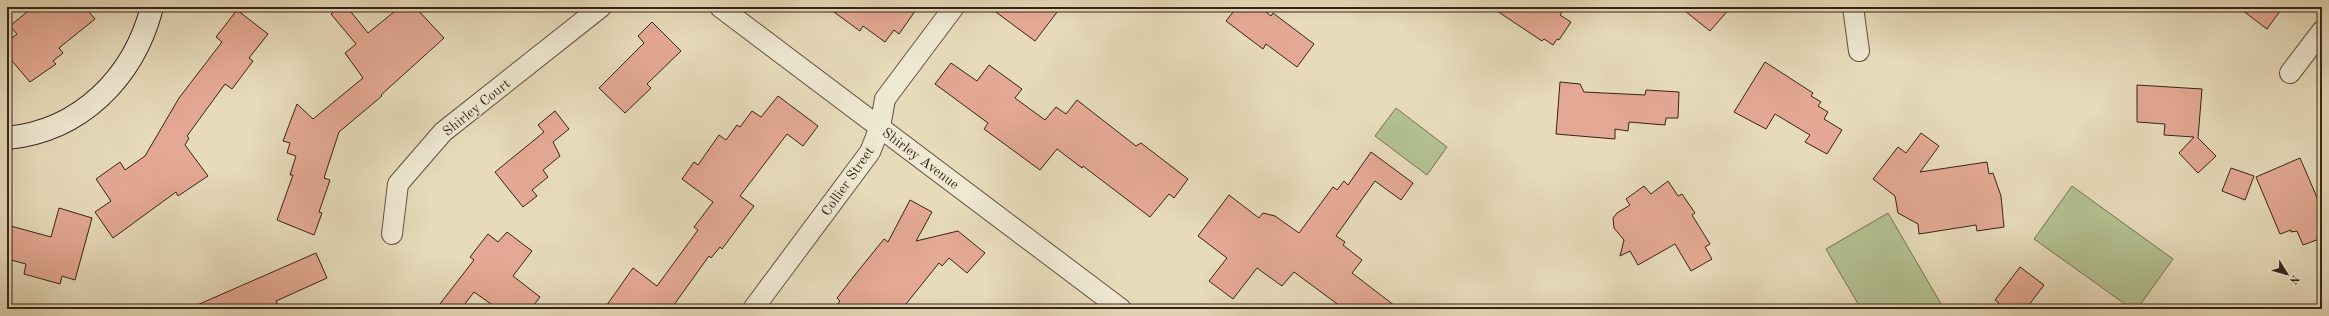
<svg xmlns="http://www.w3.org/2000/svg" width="2329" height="316" font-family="'Old Standard TT',serif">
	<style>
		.green { fill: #b3c192; stroke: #757255 }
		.building { fill: #e4a994; stroke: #372318 }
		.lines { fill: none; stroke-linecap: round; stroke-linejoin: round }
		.street-casing { stroke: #635140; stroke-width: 22 }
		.secondary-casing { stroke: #372318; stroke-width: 24 }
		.street { stroke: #efe8d2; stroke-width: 20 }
		.secondary { stroke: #efe8d2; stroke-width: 22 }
		.labels { text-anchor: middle; stroke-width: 3; stroke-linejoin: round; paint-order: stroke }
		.street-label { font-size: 14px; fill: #372318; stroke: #efe8d2 }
	</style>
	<rect width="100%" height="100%" fill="#e7dbba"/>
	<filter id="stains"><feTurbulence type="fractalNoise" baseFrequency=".005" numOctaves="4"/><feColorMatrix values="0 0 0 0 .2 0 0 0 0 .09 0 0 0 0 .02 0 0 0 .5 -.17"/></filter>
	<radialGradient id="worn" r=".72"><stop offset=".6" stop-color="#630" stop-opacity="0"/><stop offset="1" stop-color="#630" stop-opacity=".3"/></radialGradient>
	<!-- green -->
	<g class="green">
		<path d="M1396 108 1447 147 1427 175 1375 136Z"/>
		<path d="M2072 186 2173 259 2137 309H2132L2034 239Z"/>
		<path d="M1888 213 1944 309H1861L1826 249Z"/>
	</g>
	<!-- building -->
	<g class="building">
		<path d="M33 7H85L95 19 59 48 63 53 53 61 56 64 30 82 7 55V42L17 34 10 26Z"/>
		<path d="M340 7H347L368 33 400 7H415L444 38 381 95 382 96 339 132 324 178 330 180 319 212 322 213 314 235 277 220 293 175H290L296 156 287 153 290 143 283 141 297 104 313 119 363 78 345 53 356 44 331 14Z"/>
		<path d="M827 7H918L899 34 894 30 885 42 863 26 860 31Z"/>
		<path d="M989 7H1061L1035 41Z"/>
		<path d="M1237 7H1260L1271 16 1273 13 1314 44 1297 67 1266 44 1263 49 1226 21Z"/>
		<path d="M1491 7H1565L1560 15 1571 22 1559 40 1557 39 1553 45 1544 39 1542 41Z"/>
		<path d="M1680 7H1731L1710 31Z"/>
		<path d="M2238 7H2283L2267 29Z"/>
		<path d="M237 10 268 34 249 58 253 61 232 89 225 84 187 136 189 138 185 145 208 176 178 196 176 192 113 238 95 212 111 201 96 179 120 162 125 170 145 156 179 98 222 42 216 37Z"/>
		<path d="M652 22 681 51 647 84 651 88 625 113 599 88 644 43 638 36Z"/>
		<path d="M1765 62 1813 93 1811 96 1821 102 1818 106 1828 112 1824 119 1842 130 1827 154 1805 142 1810 135 1775 114 1766 129 1734 112Z"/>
		<path d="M951 63 977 81 989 65 1022 89 1015 98 1045 120 1056 107 1066 114 1077 100 1136 146 1141 143 1188 179 1174 198 1169 194 1150 217 1083 166 1082 168 1057 149 1040 170 984 129 988 123 935 84Z"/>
		<path d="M1560 82 1580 84 1584 92 1645 95 1646 90 1679 92 1678 118H1666L1665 125 1629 122 1628 131 1615 129V139L1556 134Z"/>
		<path d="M2137 85 2202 89 2198 138 2216 156 2198 173 2179 153 2194 137 2164 135 2165 124 2137 122Z"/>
		<path d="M778 96 818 126 803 146 787 134 740 196 754 206 722 249 720 247 711 258 709 256 671 309H604L633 268 657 286 698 230 694 227 713 202 682 179 694 162 698 165 719 135 726 140 737 125 740 127 752 111 761 117Z"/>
		<path d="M555 111 569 129 553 142 560 156 543 170 548 177 532 190 537 196 523 207 495 172 544 132 538 125Z"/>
		<path d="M1921 133 1939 146 1920 172 1987 162 1989 174 1993 173 2001 196 2004 227 1977 231 1976 225 1919 234 1918 224 1898 213 1895 196 1873 179 1898 147 1906 153Z"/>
		<path d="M1371 152 1413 183 1401 200 1375 181 1336 236 1345 242 1343 245 1362 260 1352 273 1399 309H1344L1294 272 1282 286 1257 268 1233 299 1209 281 1227 258 1198 236 1229 195 1259 218 1263 213 1275 216 1299 233 1333 187 1337 190 1344 181 1348 185Z"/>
		<path d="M2300 158 2322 209V238L2303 245 2297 231 2291 232V230L2280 234 2256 177Z"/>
		<path d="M2231 168 2254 176 2245 200 2222 191Z"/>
		<path d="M1668 181 1678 196 1682 194 1695 213 1692 215 1710 244 1705 247 1712 259 1691 271 1675 244 1638 265 1630 251 1620 256 1624 240 1614 228 1613 218 1617 213 1630 205 1626 199 1644 186 1651 194Z"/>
		<path d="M910 200 932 212 916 241 958 231 985 253 967 273 949 258 942 266 939 263 902 309H834L840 301 837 298 854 276 884 239 888 242Z"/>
		<path d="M59 208 92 218 75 280 62 276 60 284 24 274 26 264 7 259V225L51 237Z"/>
		<path d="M507 232 532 251 513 276 540 297 531 309H498L474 292 461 309H436L474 260 470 257 488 234 498 242Z"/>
		<path d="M316 253 327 278 276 301 280 309H188Z"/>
		<path d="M2020 267 2044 285 2026 309H1995L1999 303 1995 300Z"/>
	</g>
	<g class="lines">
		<!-- street casing -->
		<g class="street-casing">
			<g id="street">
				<path d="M720 7 1121 309"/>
				<path d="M1853 7 1859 51"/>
				<path d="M2290 73 2322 31"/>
				<path d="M392 234 398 184 443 132 601 7"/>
				<path d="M753 309 870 152 880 127 885 99 954 7"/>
			</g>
		</g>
		<!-- secondary casing -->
		<g class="secondary-casing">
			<path id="secondary" d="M7 138C81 131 134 77 152 7"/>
		</g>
		<!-- street -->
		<use href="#street" class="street"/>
		<!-- secondary -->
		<use href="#secondary" class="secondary"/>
	</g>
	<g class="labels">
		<!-- street labels -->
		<g class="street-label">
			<text transform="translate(476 107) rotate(-39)" y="5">Shirley Court</text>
			<text transform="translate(921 158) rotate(37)" y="5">Shirley Avenue</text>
			<text transform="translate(847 181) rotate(-55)" y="5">Collier Street</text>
		</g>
	</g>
	<!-- margin -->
	<rect width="2329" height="316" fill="none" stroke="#e7dbba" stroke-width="24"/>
	<rect x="8" y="8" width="2313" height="300" fill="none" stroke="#372318" stroke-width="2"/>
	<rect x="12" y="12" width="2305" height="292" fill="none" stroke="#372318"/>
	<!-- north arrow -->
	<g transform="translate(2287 274) rotate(127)" stroke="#efe8d2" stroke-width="3" paint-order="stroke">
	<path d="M0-3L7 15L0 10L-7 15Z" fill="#372318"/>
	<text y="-6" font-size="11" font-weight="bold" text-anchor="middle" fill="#372318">N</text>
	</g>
	<rect width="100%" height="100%" filter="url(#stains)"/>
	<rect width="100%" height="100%" fill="url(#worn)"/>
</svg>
